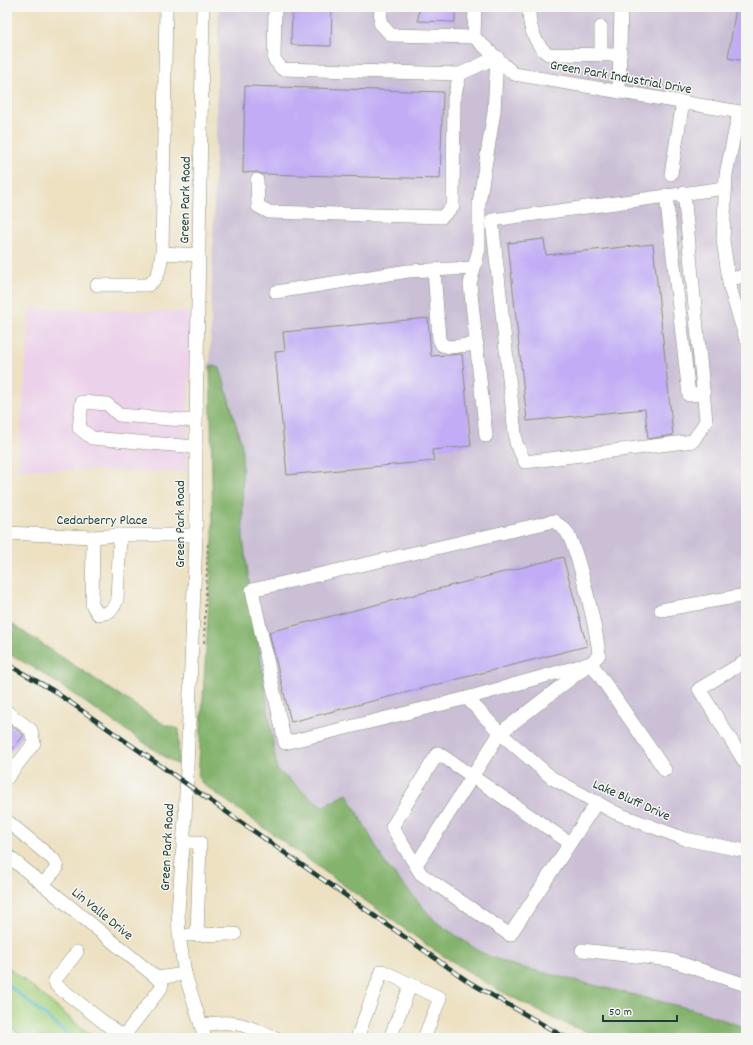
<svg xmlns="http://www.w3.org/2000/svg" width="753" height="1045" font-family="Dekko,sans-serif">
	<style>
		.built { fill: #ecd1ea }
		.industrial { fill: #cbbfd5 }
		.green { fill: #a6d17e; stroke: #628759 }
		.forest { fill: #84b36d; stroke: #527850 }
		.lines { fill: none; stroke-linecap: round; stroke-linejoin: round }
		.stream { stroke: #51bdcc; stroke-width: 3 }
		.building { fill: #c1acf5 }
		.minor-casing { stroke: #868f7b; stroke-width: 14 }
		.path { stroke: #868f7b; stroke-width: 2; stroke-dasharray: 3 3; stroke-linecap: butt }
		.minor { stroke: #fff; stroke-width: 13 }
		.rail-casing { stroke: #1f3d34; stroke-width: 4.5 }
		.rail { stroke: #f6f6f2; stroke-width: 3; stroke-dasharray: 9; stroke-linecap: butt }
		.labels { text-anchor: middle; stroke-width: 3; stroke-linejoin: round; paint-order: stroke }
		.street-label { font-size: 14px; fill: #1f3d34; stroke: #f6f6f2 }
	</style>
	<rect width="100%" height="100%" fill="#f6f6f2"/>
	<filter id="ink" filterUnits="userSpaceOnUse"><feTurbulence type="fractalNoise" baseFrequency=".025" numOctaves="2"/><feDisplacementMap in="SourceGraphic" scale="8" xChannelSelector="R" yChannelSelector="G"/><feConvolveMatrix kernelMatrix="1 2 1 2 8 2 1 2 1" color-interpolation-filters="sRGB"/></filter>
	<filter id="wash" filterUnits="userSpaceOnUse"><feTurbulence type="fractalNoise" baseFrequency=".012" numOctaves="4" result="noise"/><feDisplacementMap in="SourceGraphic" scale="16" xChannelSelector="R" yChannelSelector="G"/><feGaussianBlur stdDeviation="0.9" result="paint"/><feColorMatrix in="noise" values="0 0 0 0 0 0 0 0 0 0 0 0 0 0 0 0 0 1.4 0 .05"/><feComposite in="paint" operator="in"/></filter>
	<g filter="url(#wash)">
		<rect width="100%" height="100%" fill="#ede1c2"/>
		<!-- built -->
		<path class="built" d="M30 308 191 312 187 472 18 469Z"/>
		<!-- industrial -->
		<path class="industrial" d="M219 7H746V1028L695 1010 512 965 482 953 436 922 386 865 347 794 322 807 277 770 243 540 242 446 220 368 210 365Z"/>
		<!-- green -->
		<path class="green" d="M7 966 94 1038H24L7 1024Z"/>
		<!-- forest -->
		<g class="forest">
			<path d="M210 365 220 368 242 446 243 540 277 770 322 807 347 794 386 865 436 922 482 953 512 965 695 1010 746 1028V1038H602L554 1019 493 987 434 950 203 784 198 778 213 537Z"/>
			<path d="M7 621 165 725 179 729 178 765 162 755 38 670 7 653Z"/>
		</g>
		<g class="lines">
			<!-- stream -->
			<path class="stream" d="M7 984 72 1038"/>
		</g>
		<g id="blocks">
			<!-- building -->
			<g class="building">
				<path d="M292 7H332L331 46 291 45Z"/>
				<path d="M419 7H455V22L418 21Z"/>
				<path d="M736 7H746V61L728 58Z"/>
				<path d="M245 86 443 92 440 179 262 174 257 172 243 173Z"/>
				<path d="M544 239 546 255 653 244 673 435 648 439 645 409 527 421 508 243Z"/>
				<path d="M428 318 431 356 462 354 471 446 432 450 434 461 287 475 275 352 285 351 283 332Z"/>
				<path d="M563 557 587 646 291 722 269 632Z"/>
				<path d="M7 722 24 735 7 756Z"/>
			</g>
		</g>
	</g>
	<g filter="url(#ink)">
		<use href="#blocks" fill-opacity="0" stroke="#868f7b" stroke-width="1"/>
		<g class="lines">
			<!-- minor casing -->
			<g class="minor-casing">
				<g id="minor">
					<path d="M203 7 196 421V535L185 819 178 912 179 935 185 974 205 1038"/>
					<path d="M275 7 274 59 282 69 460 74 497 57"/>
					<path d="M381 7 380 23 391 35 474 37"/>
					<path d="M475 7 474 37 514 74 746 113"/>
					<path d="M529 7C528 23 534 44 548 54L620 55"/>
					<path d="M601 27V55"/>
					<path d="M619 92 621 7"/>
					<path d="M739 112 726 174 723 240 730 288 746 339"/>
					<path d="M671 174 683 102"/>
					<path d="M257 180 258 206 269 212 442 217 453 206 454 98 460 74"/>
					<path d="M684 193 706 421 693 441 525 462 516 443 492 220 725 188"/>
					<path d="M666 195 689 395 704 394"/>
					<path d="M162 253 199 255"/>
					<path d="M434 270 439 339 442 345 450 347 477 344"/>
					<path d="M729 280 746 275"/>
					<path d="M97 285H148C160 277 160 266 162 253L166 7"/>
					<path d="M276 292 408 271 473 268"/>
					<path d="M486 436 470 284 479 249V203L494 112 497 57"/>
					<path d="M196 447 92 438 79 428 82 402 107 404 119 415 196 421"/>
					<path d="M7 533 93 537 120 535H196"/>
					<path d="M93 537 92 605 98 614C109 614 113 610 117 600L120 535"/>
					<path d="M661 610 746 595"/>
					<path d="M746 661 699 689 746 764"/>
					<path d="M467 698 591 663 665 770"/>
					<path d="M7 712 31 730 34 743 7 778"/>
					<path d="M7 821 54 860 57 868 43 884"/>
					<path d="M183 842H200L197 935"/>
					<path d="M570 843 438 753 392 827 421 874 510 935 597 802"/>
					<path d="M7 855 157 978 185 974"/>
					<path d="M416 865 500 733 591 663 599 655C597 632 578 548 566 531 563 527 557 524 554 521L252 590 285 743 467 698 500 733 552 778 616 813 685 839 746 851"/>
					<path d="M189 935 235 934"/>
					<path d="M582 950 670 960 746 985"/>
					<path d="M77 952 55 980 56 985 119 1034 126 1033 161 988 163 978"/>
					<path d="M201 1026C232 1018 247 1026 276 1038"/>
					<path d="M357 1038 382 971 440 998 424 1038"/>
					<path d="M390 1038 411 984"/>
				</g>
			</g>
			<!-- path -->
			<path class="path" d="M204 643 208 542"/>
			<!-- minor -->
			<use href="#minor" class="minor"/>
			<!-- rail casing -->
			<g class="rail-casing">
				<path id="rail" d="M7 664 54 691 469 982 561 1035 569 1038"/>
			</g>
			<!-- rail -->
			<use href="#rail" class="rail"/>
		</g>
	</g>
	<g class="labels">
		<!-- street labels -->
		<g class="street-label">
			<text transform="translate(621 76) rotate(10)" y="5">Green Park Industrial Drive</text>
			<text transform="translate(184 200) rotate(-89)" y="5">Green Park Road</text>
			<text x="102" y="524">Cedarberry Place</text>
			<text transform="translate(179 524) rotate(-90)" y="5">Green Park Road</text>
			<text transform="translate(632 799) rotate(24)" y="5">Lake Bluff Drive</text>
			<text transform="translate(166 847) rotate(-87)" y="5">Green Park Road</text>
			<text transform="translate(103 913) rotate(39)" y="5">Lin Valle Drive</text>
		</g>
	</g>
	<!-- margin -->
	<rect width="753" height="1045" fill="none" stroke="#f6f6f2" stroke-width="24"/>
	<!-- scale -->
	<path d="M603 1015v6h74v-6" fill="none" stroke="#1f3d34" stroke-width="2"/>
	<text x="609" y="1015" font-size="12" fill="#1f3d34" stroke="#f6f6f2" stroke-width="3" paint-order="stroke">50 m</text>
</svg>
